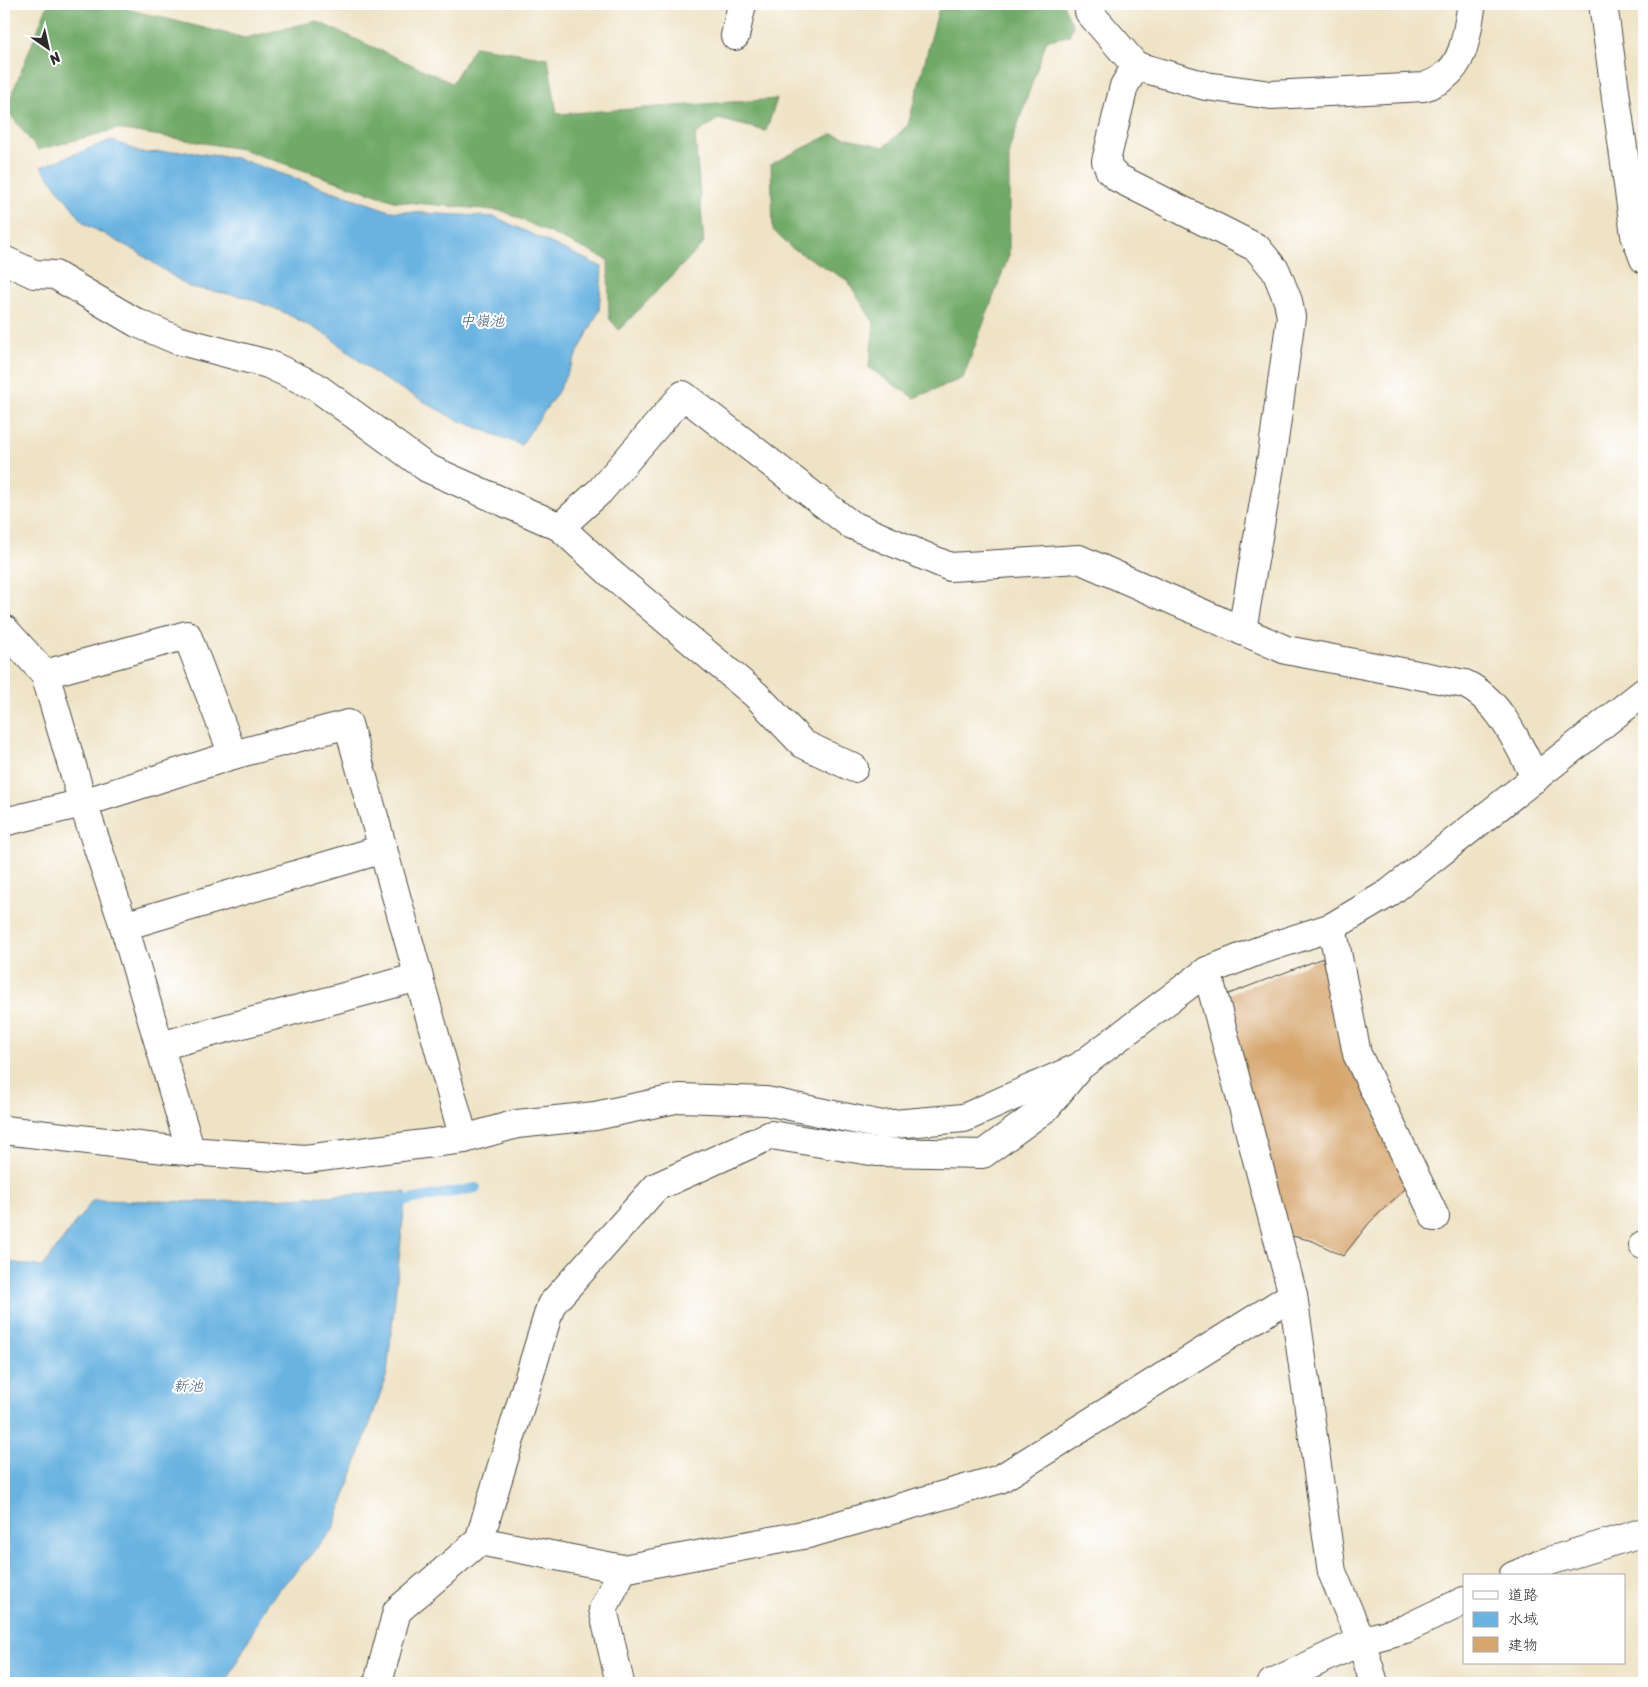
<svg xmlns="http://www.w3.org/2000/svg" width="1648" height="1687" font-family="Sriracha,'Klee One',sans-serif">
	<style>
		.forest { fill: #71aa68; stroke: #4e6a4a }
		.water { fill: #69b3e1; stroke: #4a6f86 }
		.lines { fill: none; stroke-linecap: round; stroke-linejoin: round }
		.stream { stroke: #69b3e1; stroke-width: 10 }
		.building { fill: #d6a66d }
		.minor-casing { stroke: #484742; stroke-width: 30 }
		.minor { stroke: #fff; stroke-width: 28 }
		.labels { text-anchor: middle; stroke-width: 4; stroke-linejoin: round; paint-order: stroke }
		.water-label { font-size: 15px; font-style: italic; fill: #446174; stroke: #fff }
	</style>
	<rect width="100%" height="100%" fill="#fff"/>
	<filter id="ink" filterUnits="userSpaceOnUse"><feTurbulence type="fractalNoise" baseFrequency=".02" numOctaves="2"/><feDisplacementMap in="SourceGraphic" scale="10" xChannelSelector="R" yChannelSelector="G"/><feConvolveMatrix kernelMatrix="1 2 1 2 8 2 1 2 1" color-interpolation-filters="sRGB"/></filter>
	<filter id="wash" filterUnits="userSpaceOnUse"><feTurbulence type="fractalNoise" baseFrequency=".0096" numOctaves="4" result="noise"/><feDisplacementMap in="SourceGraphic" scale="20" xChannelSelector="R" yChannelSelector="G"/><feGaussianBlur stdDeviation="1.12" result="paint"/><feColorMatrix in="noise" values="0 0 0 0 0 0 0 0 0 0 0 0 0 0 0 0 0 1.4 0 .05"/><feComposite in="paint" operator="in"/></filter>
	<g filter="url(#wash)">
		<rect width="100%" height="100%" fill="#efe3c6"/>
		<!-- forest -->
		<g class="forest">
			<path d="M48 4 111 5 245 38 316 21 452 83 475 46 548 58 557 114 777 99 766 131 718 119 695 135 704 243 619 330 609 318 608 260 503 211 394 201 241 149 117 129 38 150 6 109Z"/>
			<path d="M940 4H1063L1073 26 1069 36 1047 40 1009 150V255L963 378 914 398 869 368 874 323 847 280 790 247 773 230 771 164 832 134 884 147 908 125Z"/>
		</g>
		<!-- water -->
		<g class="water">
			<path d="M111 140 143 153 181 151 236 158 390 211 495 217 602 267 599 311 557 393 521 445 453 418 377 375 327 335 281 311 246 297 189 287 136 251 85 224 41 167Z"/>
			<path d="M406 1192 387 1374 333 1530 268 1602 226 1683H4V1261L42 1267 93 1200 210 1202Z"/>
		</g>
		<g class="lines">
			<!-- stream -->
			<path class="stream" d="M392 1203 476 1188"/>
		</g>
		<g id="blocks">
			<!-- building -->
			<path class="building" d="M1323 958 1345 1045 1409 1185 1370 1222 1343 1256 1313 1241 1284 1234 1218 998Z"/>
		</g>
	</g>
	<g filter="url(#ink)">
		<use href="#blocks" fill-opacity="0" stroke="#484742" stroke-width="1"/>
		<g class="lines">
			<!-- minor casing -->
			<g class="minor-casing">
				<g id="minor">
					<path d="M1088 4 1089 12 1136 66"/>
					<path d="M1603 4 1635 235 1644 259"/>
					<path d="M735 36 742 4"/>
					<path d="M4 260 34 274 55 275 137 323 177 340 268 364 315 386 427 468 560 527 608 571 756 695 803 744 854 768"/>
					<path d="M560 527 600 491 683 395 850 524 950 567 1079 559 1286 650 1465 684C1502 702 1517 744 1536 778"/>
					<path d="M4 629 45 674 83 803 124 926 191 1152"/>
					<path d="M1242 631 1272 455 1291 317 1288 301 1276 271 1257 248 1118 178 1110 171 1106 161 1124 86 1136 66 1206 86 1271 95 1424 87C1431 84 1440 81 1445 76 1466 60 1467 28 1472 4"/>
					<path d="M45 674 187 635 233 755 348 724 464 1139"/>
					<path d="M4 822 83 803 233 755"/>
					<path d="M124 926 383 849"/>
					<path d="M1332 927 1357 1054 1435 1217"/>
					<path d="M1207 971 1293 1295 1332 1572 1361 1641 1374 1683"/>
					<path d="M160 1046 419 977"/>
					<path d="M1077 1070 1046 1108 983 1154 877 1152 771 1135 656 1187 551 1305 479 1541 623 1569 808 1534 1000 1479 1293 1295"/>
					<path d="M4 1130 173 1150 305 1159 464 1139 517 1124 595 1116 680 1098 766 1101 882 1125 964 1118 1079 1067 1207 971 1258 951 1332 927 1389 893 1644 692"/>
					<path d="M1643 1245H1644"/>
					<path d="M1513 1576 1543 1563 1644 1532"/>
					<path d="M378 1683 397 1611 479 1541"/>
					<path d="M620 1683 603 1609 623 1569"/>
					<path d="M1272 1683 1361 1641 1405 1629 1464 1601"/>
				</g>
			</g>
			<!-- minor -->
			<use href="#minor" class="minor"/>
		</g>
	</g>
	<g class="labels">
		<!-- water labels -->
		<g class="water-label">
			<text x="482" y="326">中嶺池</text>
			<text x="188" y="1391">新池</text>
		</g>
	</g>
	<!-- margin -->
	<rect width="1648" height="1687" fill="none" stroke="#fff" stroke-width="20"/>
	<!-- legend -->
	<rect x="1463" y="1574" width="162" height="90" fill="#ffffff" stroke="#aaaaaa"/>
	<rect x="1473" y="1591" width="25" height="8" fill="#ffffff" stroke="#aaaaaa"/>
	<text x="1508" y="1600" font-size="15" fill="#2b2b2b">道路</text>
	<rect x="1473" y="1612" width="25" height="15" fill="#69b3e1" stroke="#aaaaaa"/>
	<text x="1508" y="1624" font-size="15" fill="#2b2b2b">水域</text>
	<rect x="1473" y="1637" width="25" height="15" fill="#d6a66d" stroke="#aaaaaa"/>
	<text x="1508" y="1650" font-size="15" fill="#2b2b2b">建物</text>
	<!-- north arrow -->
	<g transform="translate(48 48) rotate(146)" stroke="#ffffff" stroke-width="4" paint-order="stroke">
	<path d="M0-4L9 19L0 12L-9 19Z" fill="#2b2b2b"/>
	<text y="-8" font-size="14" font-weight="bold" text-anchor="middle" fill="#2b2b2b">N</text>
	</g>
</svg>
